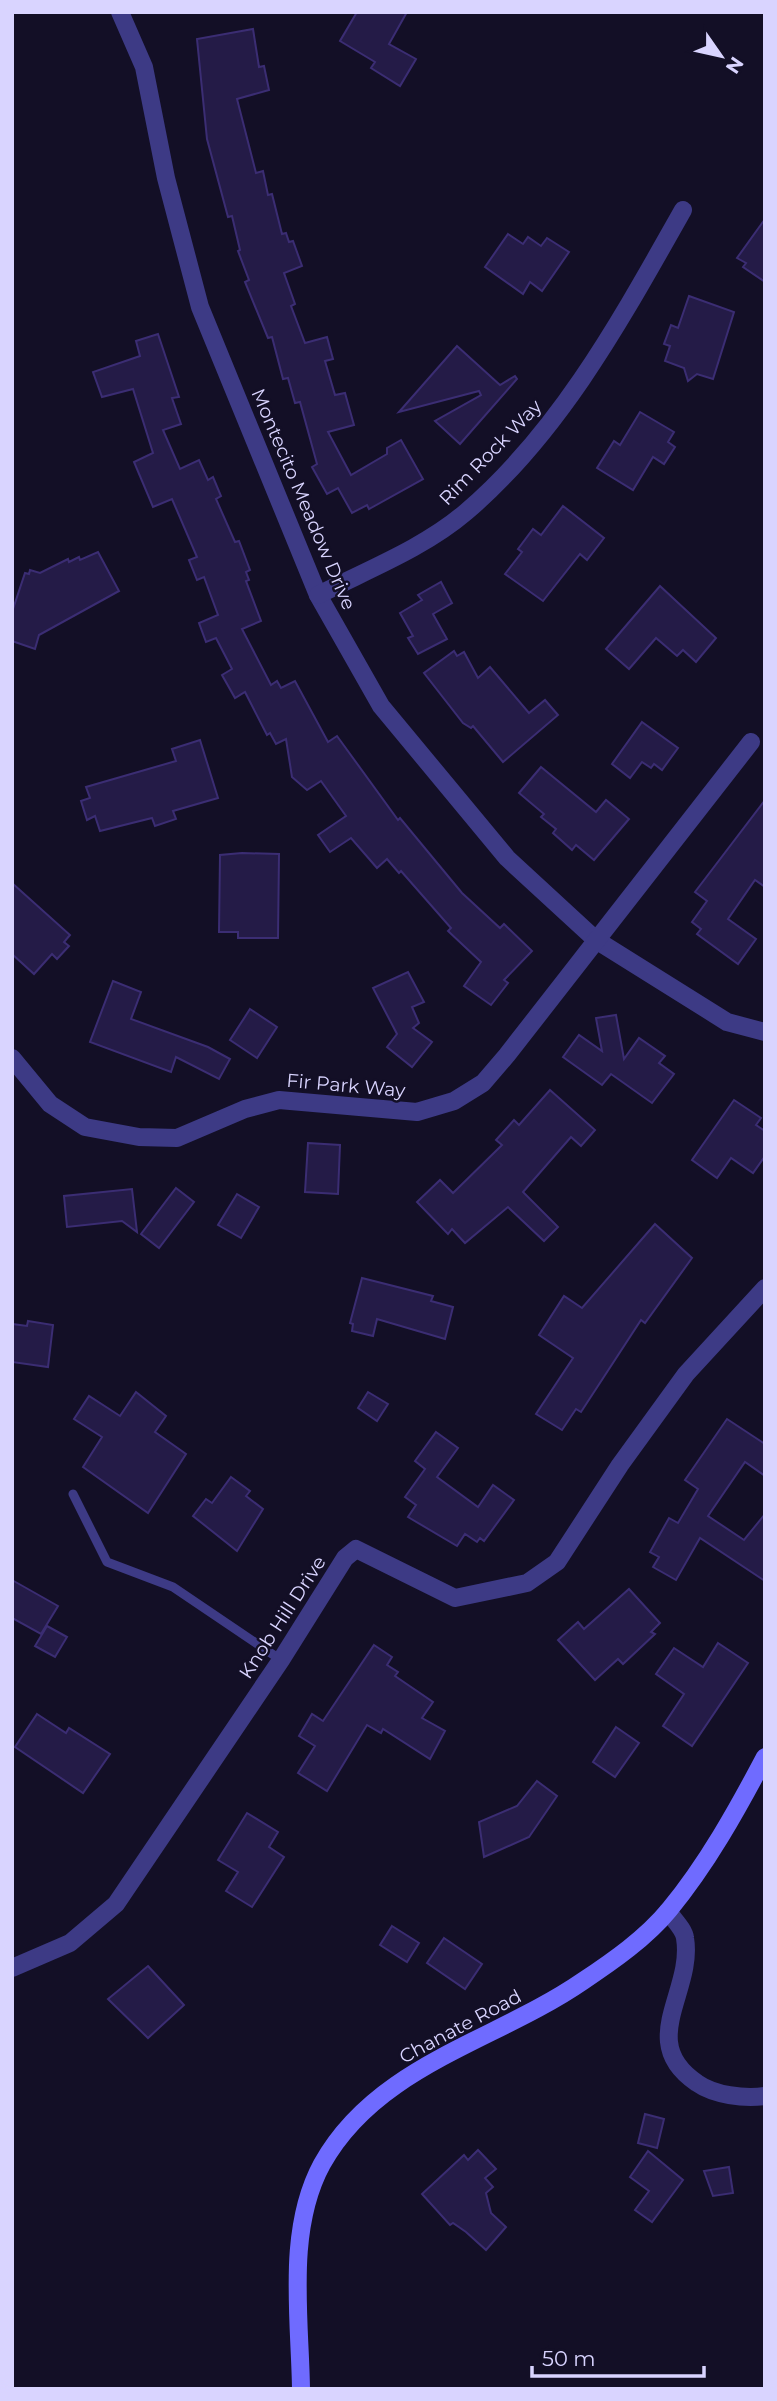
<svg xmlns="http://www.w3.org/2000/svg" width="777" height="2401" font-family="Montserrat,sans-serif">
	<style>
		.building { fill: #241b47; stroke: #3b2d73; stroke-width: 2 }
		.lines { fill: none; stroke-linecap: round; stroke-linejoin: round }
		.lane { stroke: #3d3a85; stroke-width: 9 }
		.street { stroke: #3d3a85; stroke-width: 18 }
		.secondary { stroke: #6f6bff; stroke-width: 18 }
		.labels { text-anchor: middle; stroke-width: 5; stroke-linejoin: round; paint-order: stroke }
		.street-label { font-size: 19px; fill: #d9d4ff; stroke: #130f26 }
	</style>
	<rect width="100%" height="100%" fill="#130f26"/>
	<!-- building -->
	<g class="building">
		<path d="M357 12H407L389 44 416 59 400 86 371 68 375 62 340 41Z"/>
		<path d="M253 29 259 67 264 66 269 90 237 99 256 173 263 171 268 195 272 194 282 234 286 233 289 242 293 241 302 266 284 273 295 304 291 306 305 343 327 337 333 359 325 361 335 395 345 393 354 425 328 432 351 475 387 454V448L401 440 423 479 369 509 367 505 352 513 338 488 327 494 312 467 317 464 300 402 295 403 288 378 283 379 272 337 268 338 245 282 249 280 238 251 240 250 232 216 228 217 207 139 197 39Z"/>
		<path d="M765 219V282L743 267 746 263 737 258Z"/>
		<path d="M508 234 523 244 528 237 541 246 547 238 569 252 542 291 530 282 523 294 485 267Z"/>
		<path d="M689 296 734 312 713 379 697 374 688 381 684 368 665 361 670 346 664 344 671 325 678 328Z"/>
		<path d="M158 334 179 397 172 398 181 424 163 430 180 469 199 460 208 480 213 477 221 496 216 499 235 542 239 541 250 570 246 572 249 580 246 581 261 621 242 629 271 685 277 681 281 688 295 681 328 742 337 736 398 820 400 818 462 893 500 928 504 924 532 951 504 980 508 983 491 1005 464 986 481 962 448 931 451 928 401 871 399 873 387 859 377 868 351 838 330 852 318 835 346 816 321 781 307 790 292 777 286 739 276 744 270 733 267 735 245 692 235 698 222 675 232 669 216 638 206 642 199 623 218 615 204 577 197 580 189 560 197 557 172 499 153 507 134 462 153 453 133 389 102 397 93 372 140 356 136 341Z"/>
		<path d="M457 346 500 385 515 376 517 379 460 444 435 421 481 395 479 391 399 412Z"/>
		<path d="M640 412 674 432 668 442 675 447 664 464 653 457 633 490 597 468 614 441 620 445Z"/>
		<path d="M563 506 604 538 587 560 580 554 543 601 505 574 522 552 518 549 533 529 541 535Z"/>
		<path d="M98 552 119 591 39 635 35 649 12 641V612L25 573 29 574 30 570 40 573 68 559 69 562 79 557 80 560Z"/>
		<path d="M441 582 452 603 433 614 447 639 418 654 408 638 413 636 400 613 422 600 418 595Z"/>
		<path d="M660 586 716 638 696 662 683 650 677 656 656 638 629 669 606 649Z"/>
		<path d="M454 651 457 656 464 652 478 678 490 667 529 713 545 700 558 715 503 762 473 726 471 728 463 723 424 673Z"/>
		<path d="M642 722 678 748 662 770 654 764 651 768 642 762 630 778 612 764Z"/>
		<path d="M200 740 218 798 173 811 176 819 155 826 152 818 100 831 95 816 87 820 81 801 90 798 86 787 176 761 172 749Z"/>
		<path d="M541 767 596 812 606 800 629 819 594 860 576 845 572 850 553 833 556 829 541 817 544 814 519 793Z"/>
		<path d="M765 800V887L755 880 728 919 756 939 738 964 697 934 701 929 692 922 707 901 695 892Z"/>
		<path d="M242 853 279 854 278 938H238V932H219L220 855Z"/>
		<path d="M12 883 70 935 64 942 69 946 57 959 52 954 34 974 12 954Z"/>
		<path d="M408 972 424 1002 412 1007 419 1023 413 1028 432 1042 412 1067 387 1047 397 1034 373 988Z"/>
		<path d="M113 981 141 992 131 1019 208 1047 230 1059 219 1079 176 1057 171 1072 90 1042Z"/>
		<path d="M250 1009 277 1027 257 1058 230 1040Z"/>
		<path d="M616 1015 624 1059 639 1038 665 1056 659 1063 674 1074 652 1103 611 1074 602 1085 563 1057 579 1035 602 1051 596 1018Z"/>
		<path d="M550 1090 595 1130 581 1146 571 1137 523 1192 558 1227 544 1241 508 1207 465 1243 452 1229 448 1234 417 1202 440 1180 453 1193 502 1145 496 1140 514 1120 519 1125Z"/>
		<path d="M734 1100 761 1118 756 1125 765 1131V1156L753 1173 731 1158 717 1178 692 1160Z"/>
		<path d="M308 1143 340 1145 338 1194 305 1192Z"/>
		<path d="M176 1188 194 1202 159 1248 141 1234Z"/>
		<path d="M132 1189 137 1232 122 1221 67 1227 64 1196Z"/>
		<path d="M237 1194 259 1207 241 1238 218 1225Z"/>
		<path d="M655 1224 692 1258 645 1323 641 1320 581 1412 576 1409 562 1430 536 1414 573 1358 539 1335 564 1296 582 1308Z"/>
		<path d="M362 1278 433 1296 431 1301 453 1307 445 1339 377 1319 373 1336 352 1331 353 1324 350 1323Z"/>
		<path d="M28 1321 53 1325 48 1367 12 1362V1324L27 1326Z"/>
		<path d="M136 1392 166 1416 155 1432 186 1454 148 1513 83 1467 102 1437 74 1419 89 1396 120 1416Z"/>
		<path d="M368 1392 388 1404 377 1421 358 1408Z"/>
		<path d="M727 1419 765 1444V1476L745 1462 708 1516 744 1540 765 1514V1581L700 1538 676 1580 653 1567 659 1557 650 1552 669 1518 678 1523 698 1489 685 1480Z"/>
		<path d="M436 1432 458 1448 437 1477 478 1507 493 1485 514 1500 484 1541 480 1538 477 1542 465 1534 457 1546 408 1517 416 1505 405 1497 425 1469 415 1461Z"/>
		<path d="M231 1477 250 1491 246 1496 263 1509 237 1551 193 1516 206 1499 212 1503Z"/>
		<path d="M12 1580 58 1606 41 1634 12 1618Z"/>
		<path d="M629 1589 660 1623 651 1632 655 1634 623 1664 618 1659 595 1680 558 1640 578 1622 584 1629Z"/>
		<path d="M47 1626 67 1637 55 1657 35 1646Z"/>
		<path d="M718 1643 748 1663 692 1746 663 1726 684 1694 656 1674 674 1648 703 1667Z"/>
		<path d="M374 1645 392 1657 387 1665 398 1672 395 1676 433 1702 422 1718 445 1731 430 1759 383 1729 381 1733 367 1725 327 1791 298 1773 315 1746 299 1736 312 1714 323 1721Z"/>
		<path d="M37 1714 66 1733 69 1728 110 1754 83 1793 15 1747Z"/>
		<path d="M616 1727 639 1743 615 1777 593 1762Z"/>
		<path d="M537 1781 557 1796 529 1837 484 1857 479 1822 517 1806Z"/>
		<path d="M247 1813 278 1832 269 1847 284 1857 252 1907 226 1891 238 1872 218 1860Z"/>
		<path d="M392 1926 419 1943 407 1962 380 1945Z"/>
		<path d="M444 1938 482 1964 465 1989 427 1963Z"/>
		<path d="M148 1966 184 2005 148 2038 108 1999Z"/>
		<path d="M645 2114 664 2119 657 2148 638 2143Z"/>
		<path d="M478 2150 496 2169 485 2178 493 2187 486 2193 491 2213 506 2227 486 2250 466 2232 453 2223 450 2225 422 2194 464 2155 468 2160Z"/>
		<path d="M648 2151 683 2180 652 2222 635 2210 649 2191 630 2177Z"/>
		<path d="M729 2167 733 2193 713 2196 704 2171Z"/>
	</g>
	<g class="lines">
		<!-- lane -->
		<path class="lane" d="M73 1494 107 1562 173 1587 281 1660"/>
		<!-- street -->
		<g class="street">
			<path d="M120 12 144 67 166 178 200 307 318 595 381 706 507 858 596 940 727 1022 765 1032"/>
			<path d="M318 595C367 570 424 548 466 512 561 431 623 316 683 210"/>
			<path d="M12 1058 50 1104 85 1127 139 1137 177 1138 245 1109 279 1100 417 1112 454 1101 483 1083 507 1055 751 742"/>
			<path d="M668 1911C673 1919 684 1929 685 1938 694 1992 636 2042 697 2083 714 2095 744 2099 765 2096"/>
			<path d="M12 1968 70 1943 116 1904 281 1660 345 1558 356 1549 455 1598 527 1583 557 1562 620 1465 686 1374 765 1288"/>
		</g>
		<!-- secondary -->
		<path class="secondary" d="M301 2389C300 2317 286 2230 322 2164 377 2065 496 2041 583 1981 613 1961 646 1938 669 1910 707 1864 737 1810 765 1757"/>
	</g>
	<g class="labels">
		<!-- street labels -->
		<g class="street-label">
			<text transform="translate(490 452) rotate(-46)" y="7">Rim Rock Way</text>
			<text transform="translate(304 499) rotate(67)" y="7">Montecito Meadow Drive</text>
			<text transform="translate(346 1085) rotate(5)" y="7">Fir Park Way</text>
			<text transform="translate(282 1617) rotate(-57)" y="7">Knob Hill Drive</text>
			<text transform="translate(460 2026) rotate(-28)" y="7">Chanate Road</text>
		</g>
	</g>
	<!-- border -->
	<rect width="777" height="2401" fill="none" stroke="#d9d4ff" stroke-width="28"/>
	<!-- north arrow -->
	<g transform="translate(721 56) rotate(124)" stroke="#130f26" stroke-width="5" paint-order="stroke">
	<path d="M0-5L12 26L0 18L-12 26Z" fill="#d9d4ff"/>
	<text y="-10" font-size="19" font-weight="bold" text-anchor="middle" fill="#d9d4ff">N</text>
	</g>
	<!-- scale -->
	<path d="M532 2366v10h172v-10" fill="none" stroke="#d9d4ff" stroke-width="3.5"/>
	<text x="542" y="2366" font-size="21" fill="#d9d4ff" stroke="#130f26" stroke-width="5" paint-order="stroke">50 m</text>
</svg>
